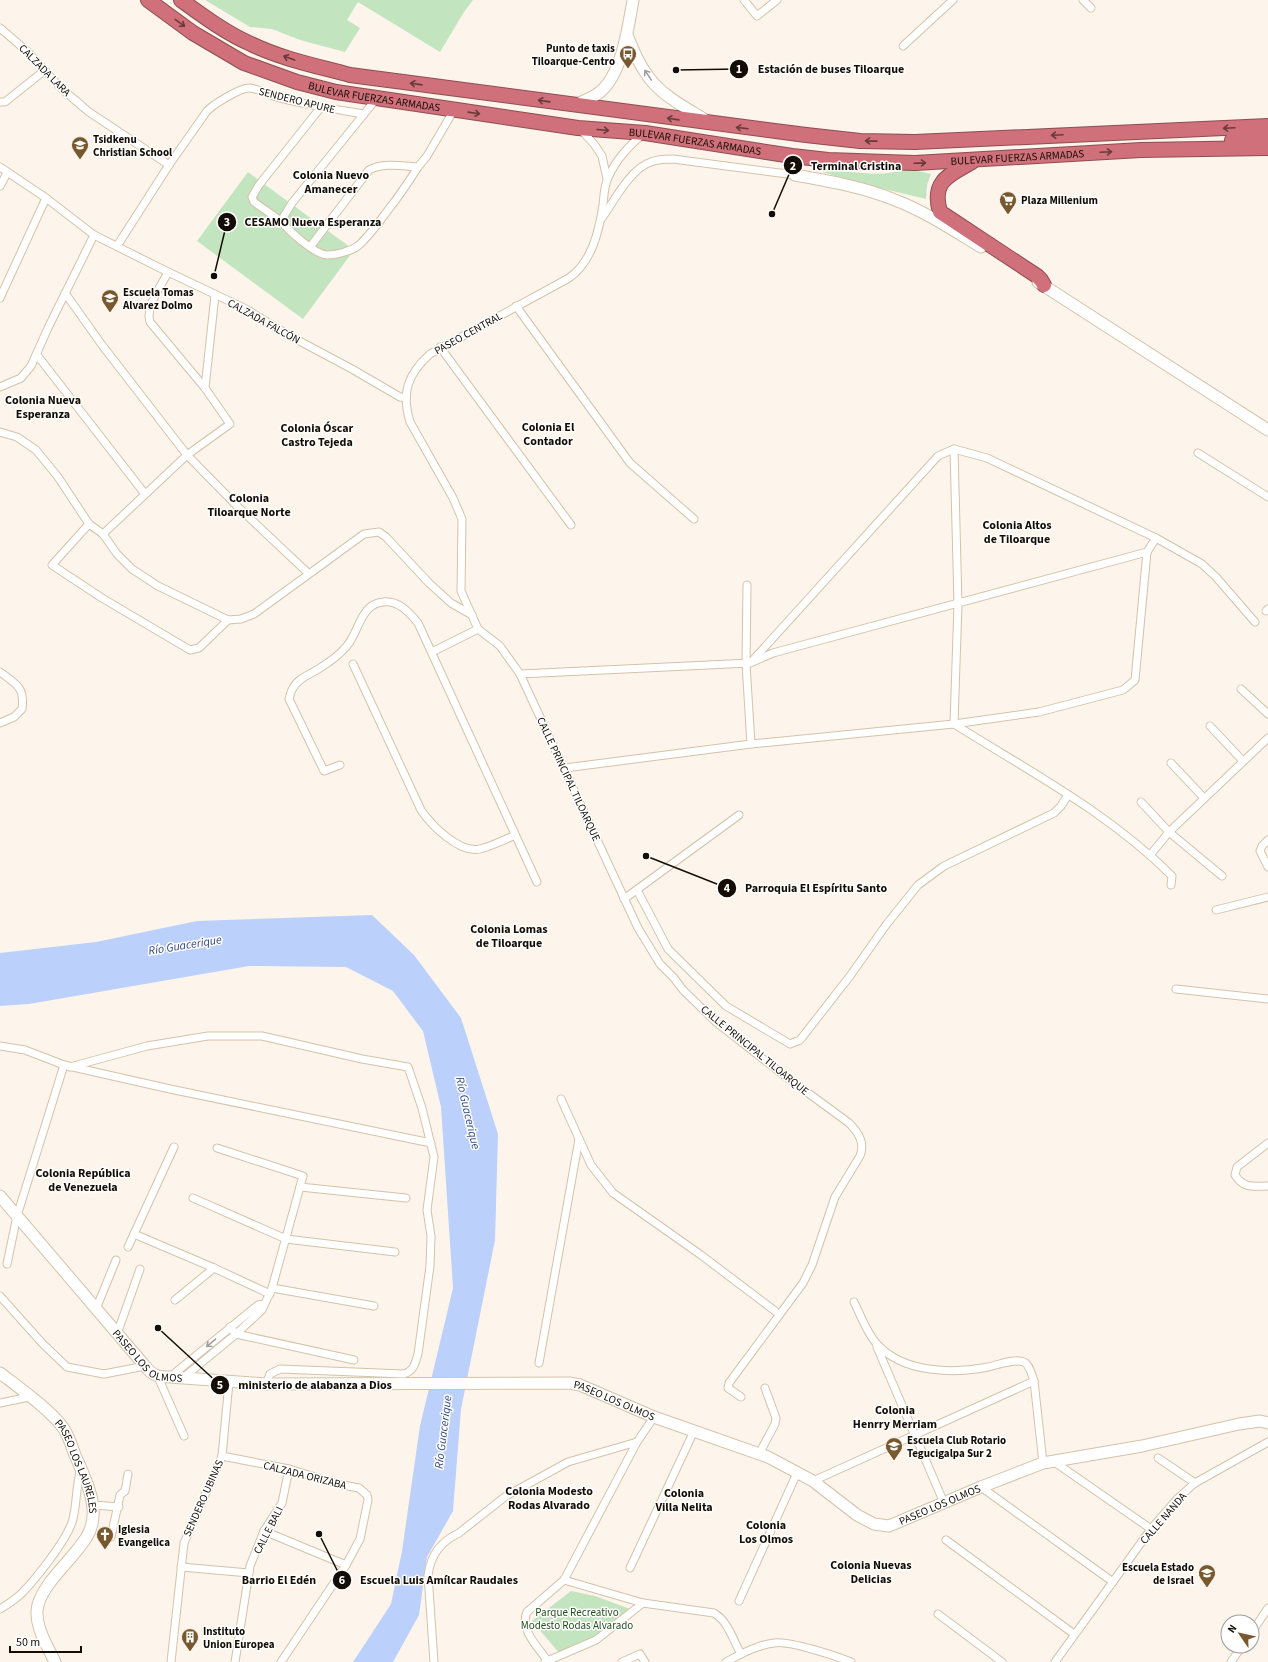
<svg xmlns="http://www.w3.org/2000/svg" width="1268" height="1662" font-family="'Source Sans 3',sans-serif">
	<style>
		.green { fill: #c2e4be }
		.water { fill: #bbd0fb }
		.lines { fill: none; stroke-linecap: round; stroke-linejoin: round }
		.street-casing { stroke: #d5c2a8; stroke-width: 9 }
		.secondary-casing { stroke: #d5c2a8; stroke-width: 13 }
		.highway-casing { stroke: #8e4d51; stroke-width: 16 }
		.street { stroke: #fff; stroke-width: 7 }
		.secondary { stroke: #fff; stroke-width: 11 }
		.highway { stroke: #d0707a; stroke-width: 14 }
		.oneway { stroke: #693a3a }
		.oneway2 { stroke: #a19e9b }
		.labels { text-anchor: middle; stroke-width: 3; stroke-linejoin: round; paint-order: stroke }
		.poi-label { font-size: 11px; font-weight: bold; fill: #140d05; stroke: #fff; text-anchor: start }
		.street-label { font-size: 11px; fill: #140d05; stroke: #fff }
		.park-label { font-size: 11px; fill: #23511e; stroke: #fff }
		.neighbourhood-label { font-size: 12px; font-weight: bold; fill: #140d05; stroke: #fff }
		.water-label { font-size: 12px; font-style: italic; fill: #30477d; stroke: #fff }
		.leader { fill: none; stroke: #140d05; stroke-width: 1.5 }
		.callout-dot { fill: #140d05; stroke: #fff; stroke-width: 1.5 }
		.mark-label { font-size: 12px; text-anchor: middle; font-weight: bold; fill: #fff }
		.callout-label { font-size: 12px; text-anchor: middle; font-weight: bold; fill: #140d05; stroke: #fff; stroke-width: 3; stroke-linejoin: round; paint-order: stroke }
	</style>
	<rect width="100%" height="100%" fill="#fdf5eb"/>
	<!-- green -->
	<g class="green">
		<path d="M205 0H473L464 12 440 52 358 2 347 20 360 28 345 52 300 40 272 29 250 27Z"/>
		<path d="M909 169 931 174 927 185 926 199 851 181 823 172C837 169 849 172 863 173 879 175 893 173 909 169Z"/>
		<path d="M248 172 354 250 303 319 197 241Z"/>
		<path d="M571 1591 595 1596 630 1609 598 1638 560 1654 532 1621Z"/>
	</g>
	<!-- water -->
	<path class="water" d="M372 915 414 955 461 1018 498 1134 495 1240 461 1409 453 1511 427 1557 419 1615 393 1662H353L391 1604 402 1551 420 1426 453 1288 441 1107 423 1031 393 991 346 967 249 966 29 1004 0 1006V953L96 942 197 921Z"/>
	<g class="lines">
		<!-- street casing -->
		<g class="street-casing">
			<g id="street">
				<path d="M744 0 757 16 777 0"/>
				<path d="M1083 0 1091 8"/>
				<path d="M0 28 29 53 62 89 89 112 169 165"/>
				<path d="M903 46 953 0"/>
				<path d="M377 98 292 203 281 221C289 231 314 254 327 255 336 255 352 251 359 245 369 236 377 225 385 214 397 199 408 183 418 167"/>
				<path d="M0 102H5L45 70"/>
				<path d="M580 129 594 144 602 156 607 179"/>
				<path d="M644 133C629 146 616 159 608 178 604 186 604 196 603 205 599 231 592 262 569 278L430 354C408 374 401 392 410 422L453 498 462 519 461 591 478 629 500 646 520 674 638 928 660 964 674 978 683 990 716 1022 781 1073 849 1123C859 1133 865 1143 860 1156L835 1197 812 1265 803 1283 729 1383 728 1388 741 1397"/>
				<path d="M0 167 46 198 94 235 168 272 246 309 290 336 352 369 400 397 406 398"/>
				<path d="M0 186 7 173"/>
				<path d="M602 218C614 201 631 168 651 162 658 159 666 159 673 159L795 175"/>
				<path d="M281 221 254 202 252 197 259 185 321 107"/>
				<path d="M117 246 169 165 207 111C214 104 241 87 250 88 259 89 268 94 276 97 305 105 334 109 364 114"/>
				<path d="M310 247 369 170C383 162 403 166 418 167L427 156 454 110"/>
				<path d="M65 293 102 345 187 455 239 508 308 573"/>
				<path d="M0 298 46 198"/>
				<path d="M516 306 630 463 694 519"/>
				<path d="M440 347 571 525"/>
				<path d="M37 355 145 494"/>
				<path d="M0 387 21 378 31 366 48 328 94 235"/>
				<path d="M205 388 215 295"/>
				<path d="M0 432 17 437 36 450 58 477 89 524 103 534 117 554 132 569 158 586 228 620 241 619 254 614 364 534 379 532 386 537 429 583 451 603 472 615"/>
				<path d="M954 449 958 604 954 724"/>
				<path d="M1198 453 1268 497"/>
				<path d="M89 524 52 565 102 598 190 650 199 648 228 620"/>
				<path d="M103 534 187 455 230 424 205 388 150 322C145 306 161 287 168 272"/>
				<path d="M747 585 746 664 751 744"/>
				<path d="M1266 611 1268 609"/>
				<path d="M432 652 478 629"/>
				<path d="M753 660 938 456 954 449 987 458 1156 538 1202 564 1216 577 1255 622"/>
				<path d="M353 664 421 810C431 825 460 854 480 849 492 846 504 840 515 835"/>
				<path d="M0 672C16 684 25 687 22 709L14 717 0 723"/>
				<path d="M520 674 750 663 773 653 1147 552 1156 538"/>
				<path d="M1241 689 1268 714"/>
				<path d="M954 724C1029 771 1109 813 1172 876L1171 885"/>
				<path d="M1210 726 1243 761"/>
				<path d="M1171 763 1204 798"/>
				<path d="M340 765 324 771 289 699C290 696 291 691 293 688 298 678 311 674 320 668 328 663 339 655 346 647 359 633 360 604 383 602 398 600 409 612 418 623L537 882"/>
				<path d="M565 768 751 744 954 724 1039 712 1123 690 1135 680 1147 552"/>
				<path d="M1141 802 1169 832 1222 876"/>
				<path d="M1268 840 1262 846 1260 851 1268 867"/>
				<path d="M1151 854 1169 832 1268 738"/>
				<path d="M637 890 668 949 726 1006 790 1044 800 1040 850 976 886 925 918 885 944 866 1054 813 1061 806 1068 795"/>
				<path d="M624 899 739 815"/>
				<path d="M1216 910 1268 897"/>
				<path d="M1176 989 1268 999"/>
				<path d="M0 1046 25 1050 64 1065 170 1089 431 1143"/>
				<path d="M70 1067 147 1046 208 1036H262L362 1059 408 1067 422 1108 434 1157 427 1210 431 1236 430 1266 418 1354C415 1363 414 1371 404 1374L280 1369 270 1374 266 1384"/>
				<path d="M561 1099 591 1165 613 1193 701 1255 779 1314"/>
				<path d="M1268 1143 1237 1167 1235 1175C1244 1189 1253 1186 1268 1186"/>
				<path d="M300 1187 406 1198"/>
				<path d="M193 1198 286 1239 395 1252"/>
				<path d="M134 1234 214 1268 270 1294"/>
				<path d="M128 1247 174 1147"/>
				<path d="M7 1264 17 1216 64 1065"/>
				<path d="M272 1288 374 1306"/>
				<path d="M0 1296 42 1343 67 1367 104 1374 145 1366"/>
				<path d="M175 1300 214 1268"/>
				<path d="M96 1309 116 1260"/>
				<path d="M230 1327 236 1334 354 1360"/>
				<path d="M117 1334 140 1269"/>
				<path d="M877 1347 944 1503"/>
				<path d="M539 1363 579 1139"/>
				<path d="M158 1377 184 1436"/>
				<path d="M170 1377 258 1305 264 1304"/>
				<path d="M183 1378 236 1334 262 1310 272 1288 303 1176 217 1148"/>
				<path d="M1034 1381 1043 1463"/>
				<path d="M0 1403 29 1397"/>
				<path d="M759 1454 775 1424 776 1418 765 1388"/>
				<path d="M222 1456 289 1469 338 1484 359 1488 367 1495 368 1500 360 1539 346 1565 281 1662"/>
				<path d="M1158 1458 1195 1483"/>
				<path d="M1053 1461 1151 1529"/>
				<path d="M813 1481 1034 1381C1032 1376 1030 1365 1024 1362 1015 1358 998 1365 988 1367 952 1374 902 1373 876 1343 866 1331 861 1316 854 1302"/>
				<path d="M981 1487 1113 1582"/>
				<path d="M93 1505 119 1507"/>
				<path d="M264 1531 346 1565"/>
				<path d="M111 1537 120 1495 125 1491 128 1474"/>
				<path d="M946 1540 1074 1634"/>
				<path d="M181 1567 249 1573"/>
				<path d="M630 1568 694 1431"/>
				<path d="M564 1580 643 1603 714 1613C728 1621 733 1640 741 1654"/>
				<path d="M739 1601 797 1473"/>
				<path d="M0 1609C7 1605 14 1600 20 1595 35 1580 68 1539 73 1519 77 1502 76 1485 81 1468"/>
				<path d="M938 1614 1002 1662"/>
				<path d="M1252 1632 1268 1608"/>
				<path d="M547 1660C538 1647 519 1629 527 1612L564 1580 637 1442 654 1417"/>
				<path d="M171 1662 184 1543 222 1456 229 1382"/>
				<path d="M235 1662 250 1566 264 1531 282 1503 289 1469"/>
				<path d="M434 1662 428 1575C431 1555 440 1542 459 1533L506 1496 568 1462 637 1442"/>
				<path d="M545 1662 596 1640 643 1603"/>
				<path d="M622 1662 640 1654 645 1662"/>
				<path d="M726 1662C741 1654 757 1645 774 1643 788 1640 836 1656 851 1662"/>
				<path d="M1055 1662 1151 1529 1178 1498 1195 1483 1268 1442"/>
				<path d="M1231 1662 1242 1646"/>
			</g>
		</g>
		<!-- secondary casing -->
		<g class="secondary-casing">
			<g id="secondary">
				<path d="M627 35C633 50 639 65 650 79 664 97 688 109 707 121"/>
				<path d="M575 105C583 101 593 98 600 92 622 74 628 28 633 0"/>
				<path d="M792 156 795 175C829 181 863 187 895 200 926 212 953 230 981 247"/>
				<path d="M1038 282 1268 430"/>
				<path id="s1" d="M0 1196 145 1366C153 1376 158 1377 170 1377L266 1384 569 1383 580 1385 654 1417 768 1457 813 1481 857 1515 874 1524 889 1526 981 1487 1043 1463 1142 1446 1239 1424 1260 1421 1268 1423"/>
				<path id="s2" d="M0 1373C18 1387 52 1411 64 1429 69 1437 72 1447 75 1455 86 1480 103 1512 86 1538 73 1559 44 1582 38 1605 33 1624 47 1645 55 1662"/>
			</g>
		</g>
		<!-- highway casing -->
		<g class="highway-casing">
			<g id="highway">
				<path id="s3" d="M148 0 193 33 244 63 297 82 336 92 578 128 645 133 792 156 828 160 915 163 1141 150 1268 148"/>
				<path d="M181 0C203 16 226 33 251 44 282 59 317 66 350 75L806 135 860 141 915 142 1268 126"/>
				<path d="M1232 140 1268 138"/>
				<path d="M972 162C949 175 931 181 940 212L1037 276 1041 280 1044 285"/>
			</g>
		</g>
		<!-- street -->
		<use href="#street" class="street"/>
		<!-- secondary -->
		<use href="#secondary" class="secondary"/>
		<!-- highway -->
		<use href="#highway" class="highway"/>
	</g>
	<!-- one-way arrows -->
	<defs><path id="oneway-shaft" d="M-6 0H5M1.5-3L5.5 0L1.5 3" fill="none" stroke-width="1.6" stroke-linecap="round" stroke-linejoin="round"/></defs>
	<g class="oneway">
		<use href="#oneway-shaft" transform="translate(180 23) rotate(36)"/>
		<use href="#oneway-shaft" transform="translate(289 58) rotate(-160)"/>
		<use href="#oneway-shaft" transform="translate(416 84) rotate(-172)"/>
		<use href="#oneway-shaft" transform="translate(544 101) rotate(-172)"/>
		<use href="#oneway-shaft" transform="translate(474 113) rotate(8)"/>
		<use href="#oneway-shaft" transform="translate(673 119) rotate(-172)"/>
		<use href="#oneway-shaft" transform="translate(742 128) rotate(-173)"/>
		<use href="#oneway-shaft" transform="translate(1229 128) rotate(177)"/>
		<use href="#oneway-shaft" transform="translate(603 130) rotate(5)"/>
		<use href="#oneway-shaft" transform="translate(1057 135) rotate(177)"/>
		<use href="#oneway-shaft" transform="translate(871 141) rotate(-179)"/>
		<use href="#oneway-shaft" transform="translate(1106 152) rotate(-3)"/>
		<use href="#oneway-shaft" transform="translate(920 163) rotate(-2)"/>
	</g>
	<g class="oneway2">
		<use href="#oneway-shaft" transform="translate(648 75) rotate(-124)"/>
		<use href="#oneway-shaft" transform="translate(211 1343) rotate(140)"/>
	</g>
	<!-- icons -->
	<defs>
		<g id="bus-pin" transform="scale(0.9)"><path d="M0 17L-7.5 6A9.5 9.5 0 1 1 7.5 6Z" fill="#78592e" stroke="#fff"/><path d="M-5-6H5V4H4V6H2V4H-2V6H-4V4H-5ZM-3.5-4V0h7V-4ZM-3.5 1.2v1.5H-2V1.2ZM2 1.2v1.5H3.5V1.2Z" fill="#fff"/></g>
		<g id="school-pin" transform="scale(0.9)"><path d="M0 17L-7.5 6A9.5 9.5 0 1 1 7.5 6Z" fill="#78592e" stroke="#fff"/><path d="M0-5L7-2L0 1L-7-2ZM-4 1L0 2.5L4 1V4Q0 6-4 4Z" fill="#fff"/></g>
		<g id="supermarket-pin" transform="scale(0.9)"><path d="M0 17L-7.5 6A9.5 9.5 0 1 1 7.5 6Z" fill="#78592e" stroke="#fff"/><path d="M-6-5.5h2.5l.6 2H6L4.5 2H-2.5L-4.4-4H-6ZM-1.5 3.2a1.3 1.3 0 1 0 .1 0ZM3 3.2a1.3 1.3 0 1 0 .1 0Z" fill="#fff"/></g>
		<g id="church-pin" transform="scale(0.9)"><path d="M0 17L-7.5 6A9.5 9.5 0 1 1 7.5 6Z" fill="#78592e" stroke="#fff"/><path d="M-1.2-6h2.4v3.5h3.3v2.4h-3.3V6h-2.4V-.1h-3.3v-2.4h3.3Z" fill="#fff"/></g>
		<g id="building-pin" transform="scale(0.9)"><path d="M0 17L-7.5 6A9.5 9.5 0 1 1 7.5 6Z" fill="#78592e" stroke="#fff"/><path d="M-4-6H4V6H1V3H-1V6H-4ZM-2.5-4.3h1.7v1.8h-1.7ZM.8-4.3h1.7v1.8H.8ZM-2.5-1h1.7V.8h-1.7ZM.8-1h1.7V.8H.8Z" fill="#fff"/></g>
	</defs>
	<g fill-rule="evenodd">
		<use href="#bus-pin" x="628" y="54"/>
		<use href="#school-pin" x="80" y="145"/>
		<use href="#supermarket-pin" x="1008" y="200"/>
		<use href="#school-pin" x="110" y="298"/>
		<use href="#school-pin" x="894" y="1446"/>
		<use href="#church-pin" x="105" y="1535"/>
		<use href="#school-pin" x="1207" y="1573"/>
		<use href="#building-pin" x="190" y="1637"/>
	</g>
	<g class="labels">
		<!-- poi labels -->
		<g class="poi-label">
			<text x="615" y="52" text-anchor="end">Punto de taxis<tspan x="615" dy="13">Tiloarque-Centro</tspan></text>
			<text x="93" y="143">Tsidkenu<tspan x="93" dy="13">Christian School</tspan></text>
			<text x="1021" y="204">Plaza Millenium</text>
			<text x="123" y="296">Escuela Tomas<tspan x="123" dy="13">Alvarez Dolmo</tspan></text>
			<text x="907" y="1444">Escuela Club Rotario<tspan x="907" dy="13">Tegucigalpa Sur 2</tspan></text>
			<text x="118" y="1533">Iglesia<tspan x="118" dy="13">Evangelica</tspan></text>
			<text x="1194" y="1571" text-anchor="end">Escuela Estado<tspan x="1194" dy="13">de Israel</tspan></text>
			<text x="203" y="1635">Instituto<tspan x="203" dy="13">Union Europea</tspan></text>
		</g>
		<!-- street labels -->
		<g class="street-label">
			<text transform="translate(45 70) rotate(45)" y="4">CALZADA LARA</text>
			<text dy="4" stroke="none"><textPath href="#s3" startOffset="250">BULEVAR FUERZAS ARMADAS</textPath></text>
			<text transform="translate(297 100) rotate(14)" y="4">SENDERO APURE</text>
			<text dy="4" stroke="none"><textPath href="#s3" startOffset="574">BULEVAR FUERZAS ARMADAS</textPath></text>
			<text dy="4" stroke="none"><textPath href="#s3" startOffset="898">BULEVAR FUERZAS ARMADAS</textPath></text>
			<text transform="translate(264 321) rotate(29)" y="4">CALZADA FALCÓN</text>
			<text transform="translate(468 333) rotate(-29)" y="4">PASEO CENTRAL</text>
			<text transform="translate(569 779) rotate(65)" y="4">CALLE PRINCIPAL TILOARQUE</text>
			<text transform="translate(755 1050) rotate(39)" y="4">CALLE PRINCIPAL TILOARQUE</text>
			<text dy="4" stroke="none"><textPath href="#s1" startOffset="221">PASEO LOS OLMOS</textPath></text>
			<text dy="4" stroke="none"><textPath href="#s1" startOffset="700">PASEO LOS OLMOS</textPath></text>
			<text dy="4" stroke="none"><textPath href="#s2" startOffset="125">PASEO LOS LAURELES</textPath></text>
			<text transform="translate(305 1475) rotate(14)" y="4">CALZADA ORIZABA</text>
			<text transform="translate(203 1498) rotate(-66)" y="4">SENDERO UBINAS</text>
			<text dy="4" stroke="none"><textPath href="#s1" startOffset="1060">PASEO LOS OLMOS</textPath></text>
			<text transform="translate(1163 1518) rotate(-49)" y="4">CALLE NANDA</text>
			<text transform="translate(268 1530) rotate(-63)" y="4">CALLE BALI</text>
		</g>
		<!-- park labels -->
		<g class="park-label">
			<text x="577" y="1616">Parque Recreativo<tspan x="577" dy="13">Modesto Rodas Alvarado</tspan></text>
		</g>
		<!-- neighbourhood labels -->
		<g class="neighbourhood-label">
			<text x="331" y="179">Colonia Nuevo<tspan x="331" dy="14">Amanecer</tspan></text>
			<text x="43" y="404">Colonia Nueva<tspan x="43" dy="14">Esperanza</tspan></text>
			<text x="548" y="431">Colonia El<tspan x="548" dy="14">Contador</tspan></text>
			<text x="317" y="432">Colonia Óscar<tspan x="317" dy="14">Castro Tejeda</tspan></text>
			<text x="249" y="502">Colonia<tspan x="249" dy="14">Tiloarque Norte</tspan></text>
			<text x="1017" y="529">Colonia Altos<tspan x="1017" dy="14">de Tiloarque</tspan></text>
			<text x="509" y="933">Colonia Lomas<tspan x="509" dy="14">de Tiloarque</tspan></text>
			<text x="83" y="1177">Colonia República<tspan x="83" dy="14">de Venezuela</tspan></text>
			<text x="895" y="1414">Colonia<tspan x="895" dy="14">Henrry Merriam</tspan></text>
			<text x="549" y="1495">Colonia Modesto<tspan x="549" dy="14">Rodas Alvarado</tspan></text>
			<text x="684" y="1497">Colonia<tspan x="684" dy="14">Villa Nelita</tspan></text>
			<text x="766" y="1529">Colonia<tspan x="766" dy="14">Los Olmos</tspan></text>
			<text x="871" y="1569">Colonia Nuevas<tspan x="871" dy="14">Delicias</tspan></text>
			<text x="279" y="1584">Barrio El Edén</text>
		</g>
		<!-- water labels -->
		<g class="water-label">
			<text transform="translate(185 945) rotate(-9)" y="4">Río Guacerique</text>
			<text transform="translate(468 1113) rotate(77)" y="4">Río Guacerique</text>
			<text transform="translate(443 1432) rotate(-83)" y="4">Río Guacerique</text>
		</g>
	</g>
	<!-- callouts -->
	<path class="leader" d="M676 70L739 69M772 214L793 165M214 276L227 222M646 856L727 888M158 1328L220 1385M319 1534L342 1580"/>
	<g class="callout-dot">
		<circle cx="676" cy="70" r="4"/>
		<circle cx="772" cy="214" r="4"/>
		<circle cx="214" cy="276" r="4"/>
		<circle cx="646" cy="856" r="4"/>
		<circle cx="158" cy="1328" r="4"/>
		<circle cx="319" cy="1534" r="4"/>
		<circle cx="739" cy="69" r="10"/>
		<circle cx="793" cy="165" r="10"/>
		<circle cx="227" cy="222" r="10"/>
		<circle cx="727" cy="888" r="10"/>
		<circle cx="220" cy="1385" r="10"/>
		<circle cx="342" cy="1580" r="10"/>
	</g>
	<g class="mark-label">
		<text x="739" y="73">1</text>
		<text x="793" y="170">2</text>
		<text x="227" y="226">3</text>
		<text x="727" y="892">4</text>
		<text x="220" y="1389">5</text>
		<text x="342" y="1584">6</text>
	</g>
	<g class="callout-label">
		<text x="831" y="73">Estación de buses Tiloarque</text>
		<text x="856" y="170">Terminal Cristina</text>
		<text x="313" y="226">CESAMO Nueva Esperanza</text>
		<text x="816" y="892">Parroquia El Espíritu Santo</text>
		<text x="315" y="1389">ministerio de alabanza a Dios</text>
		<text x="439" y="1584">Escuela Luis Amílcar Raudales</text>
	</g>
	<!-- north arrow -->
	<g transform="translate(1240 1634) rotate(304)"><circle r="19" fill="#ffffff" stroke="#a19e9b"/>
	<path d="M0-3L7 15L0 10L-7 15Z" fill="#78592e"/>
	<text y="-6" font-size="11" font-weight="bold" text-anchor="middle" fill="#140d05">N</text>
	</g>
	<!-- scale -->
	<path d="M10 1646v6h71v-6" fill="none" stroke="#140d05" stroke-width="2"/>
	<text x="16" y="1646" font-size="12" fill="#140d05" stroke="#ffffff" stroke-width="3" paint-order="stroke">50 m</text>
</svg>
